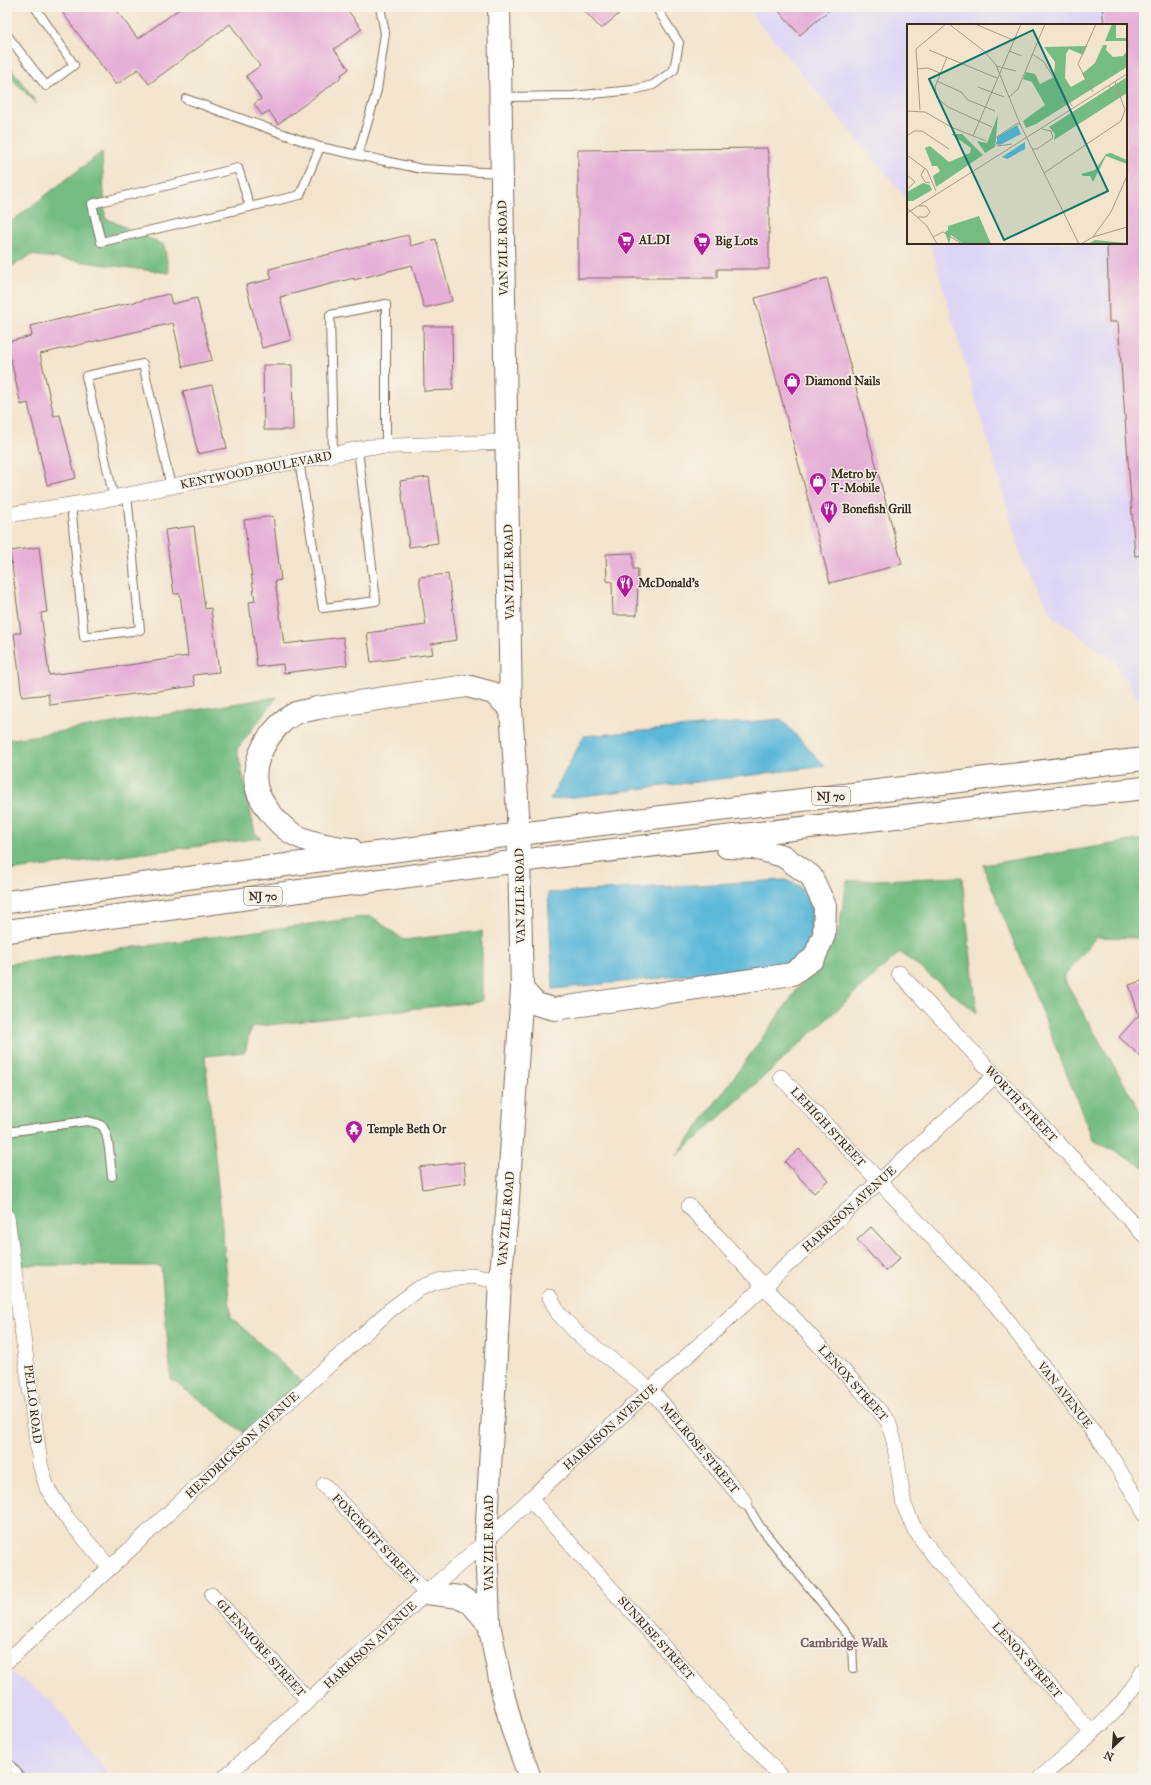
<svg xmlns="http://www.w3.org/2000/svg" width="1151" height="1785" font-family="'IM FELL Great Primer',serif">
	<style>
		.built { fill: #ded5f5 }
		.forest { fill: #74bc82; stroke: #587350 }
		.water { fill: #5bb8d9; stroke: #4b717c }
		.building { fill: #e6afd7 }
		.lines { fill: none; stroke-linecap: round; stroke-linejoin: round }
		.lane-casing { stroke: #7b6b5b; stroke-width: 10 }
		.street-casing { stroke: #7b6b5b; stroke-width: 16 }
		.secondary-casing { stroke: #7b6b5b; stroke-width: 24 }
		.highway-casing { stroke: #7b6b5b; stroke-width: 24 }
		.lane { stroke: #fff; stroke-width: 8 }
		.street { stroke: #fff; stroke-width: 15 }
		.secondary { stroke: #fff; stroke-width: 22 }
		.highway { stroke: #fff; stroke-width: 22 }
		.labels { text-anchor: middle; stroke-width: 3; stroke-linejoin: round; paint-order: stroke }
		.shield { fill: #f7f3e8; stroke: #73665b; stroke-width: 1 }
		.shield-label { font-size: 11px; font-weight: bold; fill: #3b2a1e }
		.poi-label { font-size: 12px; font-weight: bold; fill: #3b2a1e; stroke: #f7f3e8; text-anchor: start }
		.street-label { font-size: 12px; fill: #3b2a1e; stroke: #f7f3e8 }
		.neighbourhood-label { font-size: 13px; font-weight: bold; fill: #77595f; stroke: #f7f3e8 }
		.inset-road { fill: none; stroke: #a99a87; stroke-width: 1 }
		.view { fill: #0f766e; fill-opacity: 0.15; stroke: #0f766e; stroke-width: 2 }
		.inset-edge { fill: none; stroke: #3b2a1e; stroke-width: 2 }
	</style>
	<rect width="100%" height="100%" fill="#f7f3e8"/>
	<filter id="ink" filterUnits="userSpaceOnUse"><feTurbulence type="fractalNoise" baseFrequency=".025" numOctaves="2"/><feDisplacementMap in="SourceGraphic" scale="8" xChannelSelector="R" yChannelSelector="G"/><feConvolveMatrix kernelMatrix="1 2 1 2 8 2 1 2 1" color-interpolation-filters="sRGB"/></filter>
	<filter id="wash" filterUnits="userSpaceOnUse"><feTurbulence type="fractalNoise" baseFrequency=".012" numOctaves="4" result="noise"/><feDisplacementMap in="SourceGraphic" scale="16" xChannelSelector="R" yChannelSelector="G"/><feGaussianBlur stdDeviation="0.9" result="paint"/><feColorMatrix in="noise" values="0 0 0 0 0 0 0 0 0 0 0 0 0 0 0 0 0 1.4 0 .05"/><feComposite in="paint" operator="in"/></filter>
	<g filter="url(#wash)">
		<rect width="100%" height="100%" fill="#f3e4cd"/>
		<!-- built -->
		<g class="built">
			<path d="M746 7H1144V709L1114 661 1054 617 1024 565 930 243H1126V25H908V200Z"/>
			<path d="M1144 718V749H1137Z"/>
			<path d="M7 1670 51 1700 112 1778H7Z"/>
		</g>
		<!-- forest -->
		<g class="forest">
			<path d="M7 62 37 104 7 74Z"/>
			<path d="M102 152 105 218 164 245 169 273 31 255 7 269V225Z"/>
			<path d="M277 697 237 749 255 833 261 838 7 871V740Z"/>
			<path d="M1144 839V938L1096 937 1063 978 1144 1118V1167L1093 1140 983 865Z"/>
			<path d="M962 877 977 1013 900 952 677 1156 838 933 847 881Z"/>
			<path d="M371 916 404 940 482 931V1001L251 1027 245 1052 205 1056 231 1317 303 1383 247 1435 171 1379 161 1266 7 1265V964Z"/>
		</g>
		<!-- water -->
		<g class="water">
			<path d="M781 719 825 766 550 800 584 736Z"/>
			<path d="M786 880 799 886 813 906 811 934 803 954 785 965 553 989 548 893Z"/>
		</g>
		<g id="blocks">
			<!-- building -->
			<g class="building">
				<path d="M69 7H114L138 39 182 7H345L362 29 334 49 349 69 341 75 342 77 278 124 269 111 262 115 254 104 261 99 246 76 260 66 230 24 149 84 138 69 116 85 62 12Z"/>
				<path d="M581 7H627L601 29Z"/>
				<path d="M775 7H833L800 35Z"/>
				<path d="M1102 7H1144V555L1135 556 1118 322H1109L1107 243H1126V25H1104Z"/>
				<path d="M767 148 769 159V269H717V278H578V150Z"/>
				<path d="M408 235 411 246 436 239 452 301 424 308 412 265 354 280V278L280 297 291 340 262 348 246 285 272 279 269 269Z"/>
				<path d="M827 278 902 564 830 583 755 298Z"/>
				<path d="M169 294 172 304 197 298 212 360 183 367 173 323 40 354 54 416 60 415 76 478 47 485 28 403 21 405 7 342 32 336 30 326Z"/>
				<path d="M423 326H452L453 390 424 391Z"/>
				<path d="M263 365H292L293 430H264Z"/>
				<path d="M212 385 227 448 198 454 183 391Z"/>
				<path d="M429 477 438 543 409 547 400 481Z"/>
				<path d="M273 516 281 580 275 581 284 644 343 637 347 665 284 673 283 664 257 667 249 602 255 601 244 520Z"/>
				<path d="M194 526 205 609 211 608 219 672 193 675 195 686 112 697 50 705 48 694 22 697 14 633H21L10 551 39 547 47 612 41 613 49 675 129 665 188 656 180 594H174L165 530Z"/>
				<path d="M633 553V569H638L637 615H613L612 582 607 581 606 554Z"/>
				<path d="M448 574 457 640 431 644 433 654 371 662 367 633 426 625 419 577Z"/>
				<path d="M1144 980V1060L1119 1037 1139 1015 1129 985Z"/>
				<path d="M799 1149 828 1180 814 1193 785 1162Z"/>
				<path d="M464 1162 466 1183 422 1189 419 1167Z"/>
				<path d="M871 1227 900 1258 886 1271 857 1240Z"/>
			</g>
		</g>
	</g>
	<g filter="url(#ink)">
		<use href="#blocks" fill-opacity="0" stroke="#7b6b5b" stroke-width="1"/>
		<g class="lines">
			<!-- lane casing -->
			<g class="lane-casing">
				<g id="lane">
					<path d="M7 35 46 86 74 65 35 7"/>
					<path d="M501 97 573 96 633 90 653 85 674 70 679 43 656 7"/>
					<path d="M186 99 320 147"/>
					<path d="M358 155 377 90 385 33 380 7"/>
					<path d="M250 207 238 168 92 204 101 242 300 195 320 147 422 169 501 173"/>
					<path d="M333 454 330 315 386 304V446"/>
					<path d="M299 461 323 608 376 601 358 449"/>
					<path d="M114 498 86 376 143 364 171 487"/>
					<path d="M71 505 84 637 140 630 127 495"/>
					<path d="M7 1132 87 1121C92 1122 99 1123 102 1126 110 1134 110 1165 112 1176"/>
					<path d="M745 1502 761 1528 852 1640 853 1669"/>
					<path d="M7 1761 19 1775 17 1778"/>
				</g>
			</g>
			<!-- street casing -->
			<g class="street-casing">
				<g id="street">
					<path d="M7 515 102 500 369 447 507 442"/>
					<path d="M899 973 1144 1235"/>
					<path d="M781 1077 995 1304 1105 1447 1140 1504 1144 1514"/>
					<path d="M689 1206 861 1390 888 1421 894 1441 904 1505 915 1530 938 1561 1092 1733"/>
					<path d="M7 1217 40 1464 47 1488 66 1517 110 1568"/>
					<path d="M550 1297 558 1313 580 1336 651 1390 745 1502"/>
					<path d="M324 1485 426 1593"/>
					<path d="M530 1499 782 1778"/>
					<path d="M212 1595 309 1701"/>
					<path d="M7 1661 110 1568 252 1435 390 1310 418 1289 438 1281 471 1276 500 1281"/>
					<path d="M224 1778 426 1593 486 1541 530 1499 995 1076"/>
					<path d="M1040 1778C1076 1747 1123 1712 1144 1669"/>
				</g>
			</g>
			<!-- secondary casing -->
			<g class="secondary-casing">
				<g id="secondary">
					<path d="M499 7 511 709 518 813 522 989 507 1214 500 1281 486 1541 489 1624 503 1694 513 1731 530 1778"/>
					<path d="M426 1593 460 1597 470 1602 489 1624"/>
				</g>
			</g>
			<!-- highway casing -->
			<g class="highway-casing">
				<g id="highway">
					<path d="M351 849C332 847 307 843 290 832 278 824 265 808 259 795 246 765 270 726 296 713 302 711 311 710 317 708L467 686 493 693 511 709"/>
					<path d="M7 902 519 834 1144 759"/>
					<path d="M7 931 519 861 1144 788"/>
					<path d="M522 989 536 1004 554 1009 792 974 814 958 824 935 825 906 811 876 783 856 754 848 727 847"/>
				</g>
			</g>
			<!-- lane -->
			<use href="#lane" class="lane"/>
			<!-- street -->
			<use href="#street" class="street"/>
			<!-- secondary -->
			<use href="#secondary" class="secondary"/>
			<!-- highway -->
			<use href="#highway" class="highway"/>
		</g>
	</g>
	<!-- icons -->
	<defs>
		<g id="supermarket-pin" transform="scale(0.9)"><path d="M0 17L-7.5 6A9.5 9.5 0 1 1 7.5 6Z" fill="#b5179e" stroke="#f7f3e8"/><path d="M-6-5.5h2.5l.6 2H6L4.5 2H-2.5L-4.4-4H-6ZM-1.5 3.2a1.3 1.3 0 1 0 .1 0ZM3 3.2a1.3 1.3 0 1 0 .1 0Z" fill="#fff"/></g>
		<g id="shop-pin" transform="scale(0.9)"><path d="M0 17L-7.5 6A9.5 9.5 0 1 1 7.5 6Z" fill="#b5179e" stroke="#f7f3e8"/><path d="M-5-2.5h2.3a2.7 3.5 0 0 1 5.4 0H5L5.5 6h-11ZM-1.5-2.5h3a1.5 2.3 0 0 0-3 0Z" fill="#fff"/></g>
		<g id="restaurant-pin" transform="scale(0.9)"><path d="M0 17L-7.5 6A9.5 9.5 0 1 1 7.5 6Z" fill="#b5179e" stroke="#f7f3e8"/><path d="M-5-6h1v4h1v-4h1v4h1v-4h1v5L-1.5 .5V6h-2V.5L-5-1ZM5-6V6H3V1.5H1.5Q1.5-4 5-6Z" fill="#fff"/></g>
		<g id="temple-pin" transform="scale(0.9)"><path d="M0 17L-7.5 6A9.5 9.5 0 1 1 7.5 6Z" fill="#b5179e" stroke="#f7f3e8"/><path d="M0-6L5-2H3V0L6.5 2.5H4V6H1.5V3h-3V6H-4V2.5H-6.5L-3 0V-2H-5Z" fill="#fff"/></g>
	</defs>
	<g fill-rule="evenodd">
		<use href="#supermarket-pin" x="626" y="240"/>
		<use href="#supermarket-pin" x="702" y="241"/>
		<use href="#shop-pin" x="792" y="381"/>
		<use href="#shop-pin" x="818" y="481"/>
		<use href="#restaurant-pin" x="829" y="509"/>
		<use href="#restaurant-pin" x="625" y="583"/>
		<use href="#temple-pin" x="354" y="1129"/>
	</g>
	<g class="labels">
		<!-- shield labels -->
		<g class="shield">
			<rect x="812" y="787" width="38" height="18" rx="3"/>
			<rect x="244" y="887" width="38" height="18" rx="3"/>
		</g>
		<g class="shield-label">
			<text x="831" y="800">NJ 70</text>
			<text x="263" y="900">NJ 70</text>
		</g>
		<!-- poi labels -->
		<g class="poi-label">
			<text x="639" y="244">ALDI</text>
			<text x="715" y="245">Big Lots</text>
			<text x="805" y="385">Diamond Nails</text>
			<text x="831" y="478">Metro by<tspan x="831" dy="14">T-Mobile</tspan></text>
			<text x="842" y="513">Bonefish Grill</text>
			<text x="638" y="587">McDonald's</text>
			<text x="367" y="1133">Temple Beth Or</text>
		</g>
		<!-- street labels -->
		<g class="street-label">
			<text transform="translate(503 248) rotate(-91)" y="4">VAN ZILE ROAD</text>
			<text transform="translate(256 470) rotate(-11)" y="4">KENTWOOD BOULEVARD</text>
			<text transform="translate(509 572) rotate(-91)" y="4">VAN ZILE ROAD</text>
			<text transform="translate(520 896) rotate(-91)" y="4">VAN ZILE ROAD</text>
			<text transform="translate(1021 1104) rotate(47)" y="4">WORTH STREET</text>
			<text transform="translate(828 1127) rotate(47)" y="4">LEHIGH STREET</text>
			<text transform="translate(849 1209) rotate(-42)" y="4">HARRISON AVENUE</text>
			<text transform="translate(506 1219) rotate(-85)" y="4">VAN ZILE ROAD</text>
			<text transform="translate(853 1383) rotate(48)" y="4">LENOX STREET</text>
			<text transform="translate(1065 1395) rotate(52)" y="4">VAN AVENUE</text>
			<text transform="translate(33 1404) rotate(83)" y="4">PELLO ROAD</text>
			<text transform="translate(610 1427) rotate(-42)" y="4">HARRISON AVENUE</text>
			<text transform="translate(242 1445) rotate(-43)" y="4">HENDRICKSON AVENUE</text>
			<text transform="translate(700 1448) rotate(50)" y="4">MELROSE STREET</text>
			<text transform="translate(375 1539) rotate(47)" y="4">FOXCROFT STREET</text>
			<text transform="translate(489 1543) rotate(-90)" y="4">VAN ZILE ROAD</text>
			<text transform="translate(656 1638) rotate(48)" y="4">SUNRISE STREET</text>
			<text transform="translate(370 1645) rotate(-43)" y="4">HARRISON AVENUE</text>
			<text transform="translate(261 1648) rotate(48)" y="4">GLENMORE STREET</text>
			<text transform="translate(1027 1660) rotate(48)" y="4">LENOX STREET</text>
		</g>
		<!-- neighbourhood labels -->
		<g class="neighbourhood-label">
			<text x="844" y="1647">Cambridge Walk</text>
		</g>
	</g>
	<!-- overview -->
	<g transform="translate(907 24)">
		<rect width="220" height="220" fill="#f3e4cd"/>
		<path d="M205 0H209V14H220V17H198ZM196 21H200L199 26 206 33 216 32 220 27V43L129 100 119 104 116 97 138 81 125 58 116 55 119 48 128 50 133 60 147 53 148 38 137 23 180 22 176 31 162 25 159 30 158 54 164 63 178 55 175 50 188 39ZM220 53V69L147 116 148 110 142 103ZM91 91 88 123 78 129 70 117 80 119ZM44 110H55L76 131 29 163 26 152 33 147 30 142H25L18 124 23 122 42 138 63 129 64 124ZM204 129 220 136V140L199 132 186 158 183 152H176L174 150 188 146 199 130ZM16 159 23 161 25 166 6 177H0V168ZM72 192 84 220H56L44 211 42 220 38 208 41 206V202ZM188 216 220 219V220H181Z" fill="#74bc82"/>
		<path d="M110 101 114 110 93 121 90 120V113ZM118 118V125L100 135 95 133Z" fill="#5bb8d9"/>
		<path class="inset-road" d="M42 0 77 27 89 41 113 100 172 220M68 0 106 16M22 26 90 54M102 27 115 32M125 30 136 37 165 82M40 33 28 63 30 74 41 83 85 103M89 42 109 47M10 45 21 44 33 49M30 57 54 68 61 76 88 87M202 62 212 72M71 63 97 73M186 68 171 40 189 0M102 73 111 65 138 0M13 86 9 25 39 0M0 87 18 88 44 103 79 117M0 112 7 107H15L42 125M66 112 114 0M105 120 91 122 87 115 109 100H113M125 125H130L146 114 144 107 135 105M0 131 20 146 29 167M18 144 14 151 18 158 23 159M137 149 214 97 218 86 208 58M0 151 8 158 0 165M0 184 20 202 30 220M0 189 220 50M11 193H19L23 188 19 182H12M26 213 36 208 55 220M186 213 204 188 220 152M174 220 186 213 220 203"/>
		<path class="view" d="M126 6 201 167 97 216 22 55Z"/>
		<rect width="220" height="220" class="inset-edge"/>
	</g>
	<!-- margin -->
	<rect width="1151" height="1785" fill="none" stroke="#f7f3e8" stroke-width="24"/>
	<!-- north arrow -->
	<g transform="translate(1113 1747) rotate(205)" stroke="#f7f3e8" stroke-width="3" paint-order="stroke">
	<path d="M0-3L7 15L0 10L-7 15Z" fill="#3b2a1e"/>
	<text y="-6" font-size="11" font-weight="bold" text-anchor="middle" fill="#3b2a1e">N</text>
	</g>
</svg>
